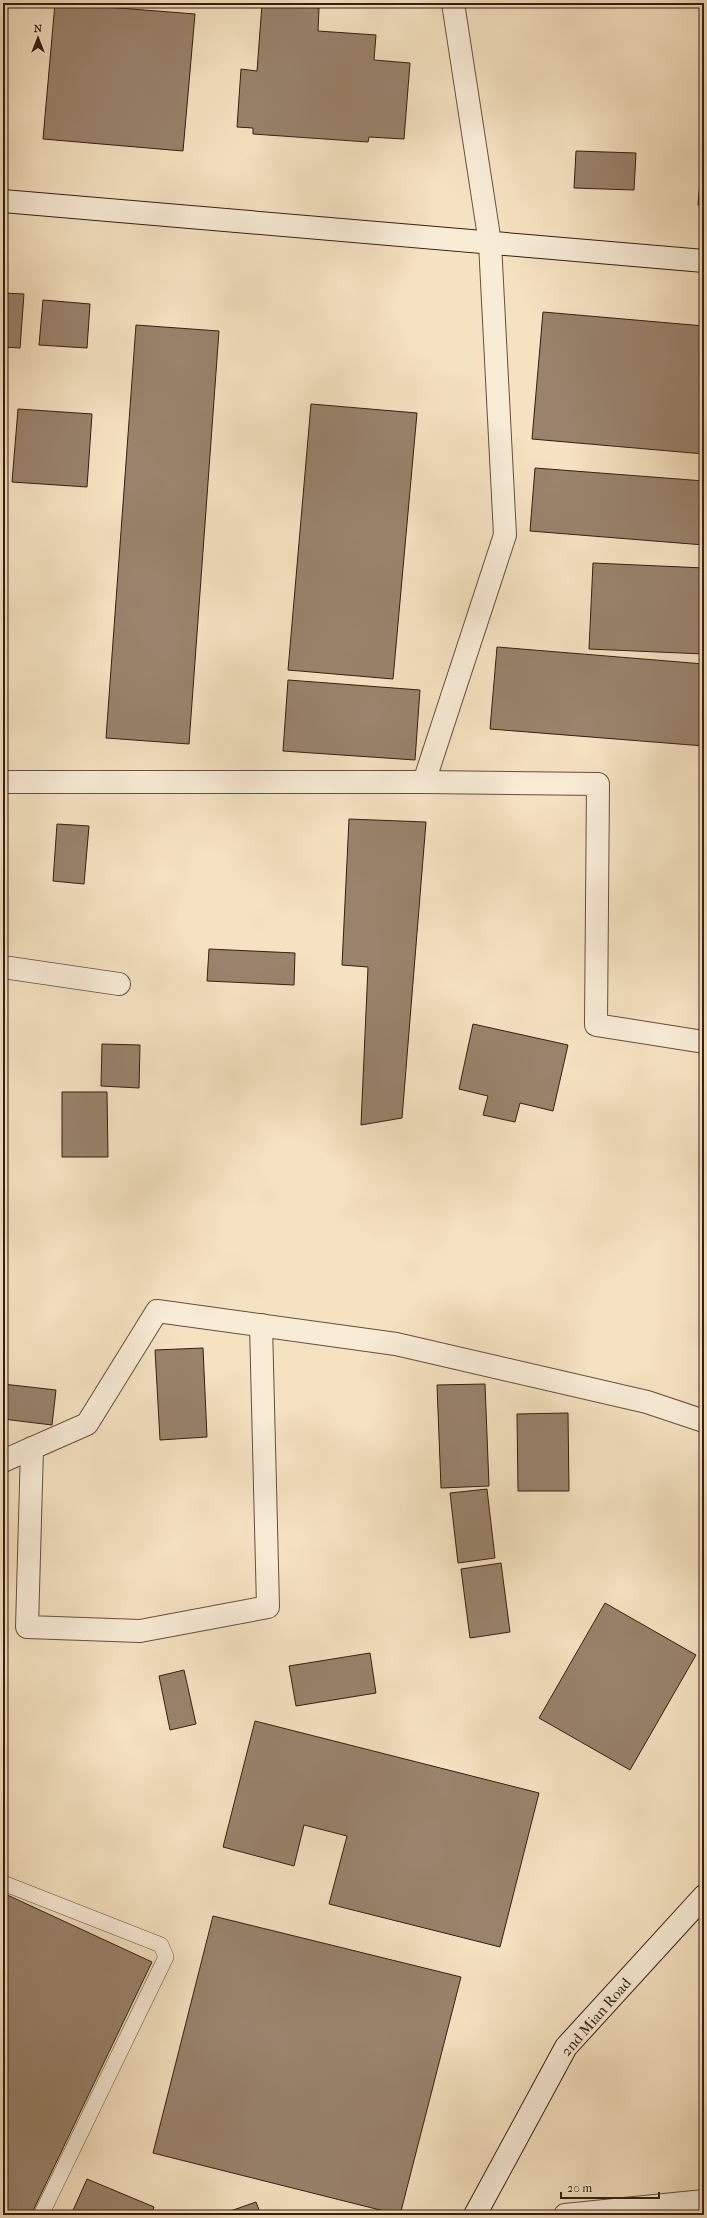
<svg xmlns="http://www.w3.org/2000/svg" width="707" height="2218" font-family="'IM FELL French Canon',serif">
	<style>
		.building { fill: #99836c; stroke: #361d0f }
		.lines { fill: none; stroke-linecap: round; stroke-linejoin: round }
		.lane-casing { stroke: #664e3c; stroke-width: 16 }
		.street-casing { stroke: #664e3c; stroke-width: 24 }
		.secondary-casing { stroke: #361d0f; stroke-width: 24 }
		.lane { stroke: #f8ecd7; stroke-width: 15 }
		.street { stroke: #f8ecd7; stroke-width: 22 }
		.secondary { stroke: #f8ecd7; stroke-width: 22 }
		.labels { text-anchor: middle; stroke-width: 3.5; stroke-linejoin: round; paint-order: stroke }
		.street-label { font-size: 15px; fill: #361d0f; stroke: #f8ecd7 }
	</style>
	<rect width="100%" height="100%" fill="#f5e2c1"/>
	<filter id="stains"><feTurbulence type="fractalNoise" baseFrequency=".005" numOctaves="4"/><feColorMatrix values="0 0 0 0 .2 0 0 0 0 .09 0 0 0 0 .02 0 0 0 .5 -.17"/></filter>
	<radialGradient id="worn" r=".72"><stop offset=".6" stop-color="#630" stop-opacity="0"/><stop offset="1" stop-color="#630" stop-opacity=".3"/></radialGradient>
	<!-- building -->
	<g class="building">
		<path d="M55 3 195 14 183 151 43 139Z"/>
		<path d="M262 4 319 8 318 31 376 35 374 60 410 63 404 139 369 137 368 142 253 134V128L237 127 241 69 257 71Z"/>
		<path d="M704 131V206L698 205Z"/>
		<path d="M576 151 636 153 634 190 574 188Z"/>
		<path d="M3 293 24 294 20 348 3 347Z"/>
		<path d="M43 300 90 304 87 348 39 345Z"/>
		<path d="M543 312 704 326V454L532 439Z"/>
		<path d="M136 325 219 331 189 744 106 738Z"/>
		<path d="M311 404 417 413 393 679 288 670Z"/>
		<path d="M18 409 92 414 87 487 12 482Z"/>
		<path d="M535 468 704 481V545L530 531Z"/>
		<path d="M593 563 704 568V654L589 649Z"/>
		<path d="M497 647 704 664V746L490 729Z"/>
		<path d="M288 680 420 690 415 760 283 751Z"/>
		<path d="M349 819 426 822 402 1118 361 1125 368 967 342 965Z"/>
		<path d="M57 824 89 826 84 884 53 881Z"/>
		<path d="M209 949 295 953 294 985 207 981Z"/>
		<path d="M473 1024 568 1045 553 1111 520 1103 515 1122 483 1115 488 1096 459 1089Z"/>
		<path d="M102 1044 140 1045 139 1088 101 1086Z"/>
		<path d="M62 1092H107L108 1157H62Z"/>
		<path d="M203 1348 207 1437 160 1440 155 1350Z"/>
		<path d="M3 1384 56 1390 52 1425 3 1419Z"/>
		<path d="M485 1384 489 1486 441 1488 437 1385Z"/>
		<path d="M568 1413 569 1491H518L517 1414Z"/>
		<path d="M487 1489 495 1558 458 1563 450 1493Z"/>
		<path d="M3 1509 6 1555H3Z"/>
		<path d="M501 1563 510 1632 470 1638 461 1569Z"/>
		<path d="M605 1603 696 1655 630 1770 539 1718Z"/>
		<path d="M370 1653 376 1693 296 1706 289 1666Z"/>
		<path d="M184 1670 196 1724 170 1730 159 1676Z"/>
		<path d="M255 1721 539 1793 500 1947 329 1904 347 1836 304 1825 294 1866 223 1847Z"/>
		<path d="M3 1893 152 1962 31 2215H3Z"/>
		<path d="M213 1916 461 1977 400 2215 153 2153Z"/>
		<path d="M87 2179 154 2207 151 2215H71Z"/>
		<path d="M256 2202 261 2215H219Z"/>
	</g>
	<g class="lines">
		<!-- lane casing -->
		<g class="lane-casing">
			<path id="lane" d="M3 1883 161 1945 166 1957 41 2215"/>
		</g>
		<!-- street casing -->
		<g class="street-casing">
			<g id="street">
				<path d="M3 782H424L505 535 490 243 453 3"/>
				<path d="M424 782 598 784 596 1025 704 1042"/>
				<path d="M3 967 119 984"/>
				<path d="M32 1448 27 1627 140 1631 268 1607 261 1325"/>
				<path d="M3 1461 87 1424 157 1311 396 1344 647 1402 704 1421"/>
				<path d="M565 2215 704 2201"/>
			</g>
		</g>
		<!-- secondary casing -->
		<g class="secondary-casing">
			<g id="secondary">
				<path d="M3 201 704 261"/>
				<path d="M475 2215 566 2047 704 1896"/>
			</g>
		</g>
		<!-- lane -->
		<use href="#lane" class="lane"/>
		<!-- street -->
		<use href="#street" class="street"/>
		<!-- secondary -->
		<use href="#secondary" class="secondary"/>
	</g>
	<g class="labels">
		<!-- street labels -->
		<g class="street-label">
			<text transform="translate(596 2017) rotate(-49)" y="5">2nd Mian Road</text>
		</g>
	</g>
	<!-- margin -->
	<rect width="707" height="2218" fill="none" stroke="#f5e2c1" stroke-width="16"/>
	<rect x="4" y="4" width="699" height="2210" fill="none" stroke="#361d0f" stroke-width="2"/>
	<rect x="8" y="8" width="691" height="2202" fill="none" stroke="#361d0f"/>
	<!-- north arrow -->
	<g transform="translate(38 38)" stroke="#f8ecd7" stroke-width="3" paint-order="stroke">
	<path d="M0-3L7 15L0 10L-7 15Z" fill="#361d0f"/>
	<text y="-6" font-size="11" font-weight="bold" text-anchor="middle" fill="#361d0f">N</text>
	</g>
	<!-- scale -->
	<path d="M561 2192v6h98v-6" fill="none" stroke="#361d0f" stroke-width="2"/>
	<text x="567" y="2192" font-size="12" fill="#361d0f" stroke="#f8ecd7" stroke-width="3" paint-order="stroke">20 m</text>
	<rect width="100%" height="100%" filter="url(#stains)"/>
	<rect width="100%" height="100%" fill="url(#worn)"/>
</svg>
